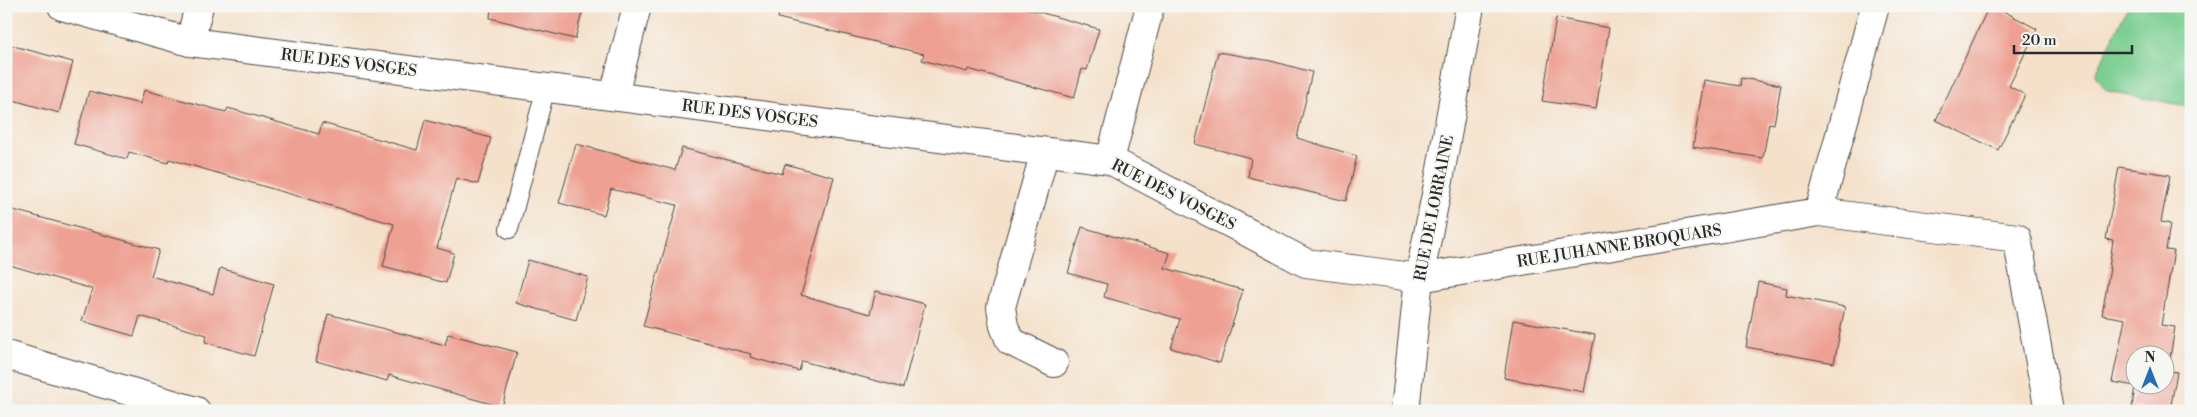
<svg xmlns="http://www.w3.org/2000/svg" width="2197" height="417" font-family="'Libre Bodoni',serif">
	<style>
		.green { fill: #7ccf92; stroke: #547d5e }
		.building { fill: #eea193; fill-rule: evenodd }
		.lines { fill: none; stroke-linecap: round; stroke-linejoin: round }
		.lane-casing { stroke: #494643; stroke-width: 20 }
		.street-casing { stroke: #494643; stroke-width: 30 }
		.lane { stroke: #fff; stroke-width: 18 }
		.street { stroke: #fff; stroke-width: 28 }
		.labels { text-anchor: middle; stroke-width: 4; stroke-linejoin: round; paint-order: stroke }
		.street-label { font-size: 16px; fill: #2b2b2b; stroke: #f6f6f2 }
	</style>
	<rect width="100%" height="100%" fill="#f6f6f2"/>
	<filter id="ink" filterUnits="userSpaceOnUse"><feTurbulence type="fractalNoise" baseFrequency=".02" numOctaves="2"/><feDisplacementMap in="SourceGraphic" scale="10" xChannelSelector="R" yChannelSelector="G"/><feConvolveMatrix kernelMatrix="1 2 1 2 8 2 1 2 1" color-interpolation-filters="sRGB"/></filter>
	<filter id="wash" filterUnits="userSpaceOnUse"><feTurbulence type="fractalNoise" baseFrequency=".0096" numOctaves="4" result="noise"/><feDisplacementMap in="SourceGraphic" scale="20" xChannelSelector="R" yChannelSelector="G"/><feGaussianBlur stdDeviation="1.12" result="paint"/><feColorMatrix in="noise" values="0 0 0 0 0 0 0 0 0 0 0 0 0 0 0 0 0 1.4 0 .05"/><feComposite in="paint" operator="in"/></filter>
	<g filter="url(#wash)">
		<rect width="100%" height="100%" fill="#f5e1ca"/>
		<!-- green -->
		<path class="green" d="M2128 6H2191V104L2187 106 2107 91 2095 75Z"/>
		<g id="blocks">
			<!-- building -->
			<g class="building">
				<path d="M491 6H584L575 39 490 18Z"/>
				<path d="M780 6H1018L1099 29 1087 70 1082 69 1074 98 968 69 967 72 922 60 924 54 778 18Z"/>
				<path d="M1989 6H1994L2037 29 2009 86 2025 95 1998 150 1936 120Z"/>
				<path d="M1556 18 1609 28 1596 109 1542 101Z"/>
				<path d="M6 44 73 62 59 113 6 98Z"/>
				<path d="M1218 52 1271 61 1312 72 1297 138 1357 156 1346 201 1248 177 1251 158 1195 144Z"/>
				<path d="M1741 78 1781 85 1774 124 1769 123 1763 158 1693 147 1704 80 1740 86Z"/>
				<path d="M144 90 226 112 228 108 319 134 322 123 417 150 425 120 491 138 478 184 456 178 437 248 454 253 446 283 383 266 394 224 169 159 168 163 129 152 127 159 74 144 89 91 140 104Z"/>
				<path d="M576 144 675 170 682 148 782 174 785 164 834 177 801 295 870 314 876 291 925 304 903 388 802 361 799 371 750 357 751 354 643 326 677 205 611 189 604 215 559 203Z"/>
				<path d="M2119 167 2170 175 2161 222 2170 224 2166 250 2174 251 2161 325 2175 327 2168 371 2177 372 2170 411H2153L2132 407 2135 386 2112 382 2125 319 2102 315 2110 268H2109L2113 240 2106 239ZM2134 354H2164V384H2134Z"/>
				<path d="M6 208 159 250 151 276 213 294 220 268 274 284 254 356 205 342 207 335 140 316 134 336 82 321 92 289 6 264Z"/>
				<path d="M1082 227 1170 253 1165 268 1243 290 1220 363 1171 348 1180 319 1104 297 1107 284 1068 273Z"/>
				<path d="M528 260 588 277 576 320 516 303Z"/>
				<path d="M1758 282 1787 288 1786 295 1845 307 1834 363 1746 347Z"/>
				<path d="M328 314 445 345 448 334 517 352 502 407 389 375 387 381 316 361Z"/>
				<path d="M1513 320 1595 335 1584 392 1504 378Z"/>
			</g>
		</g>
	</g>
	<g filter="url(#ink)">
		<use href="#blocks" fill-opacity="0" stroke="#494643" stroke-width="1"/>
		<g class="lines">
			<!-- lane casing -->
			<g class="lane-casing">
				<path id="lane" d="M509 229 546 87"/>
			</g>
			<!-- street casing -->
			<g class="street-casing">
				<g id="street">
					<path d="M62 6 190 42 1110 160 1306 263 1419 278 1819 212 1875 6"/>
					<path d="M190 42 199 6"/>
					<path d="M614 95 637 6"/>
					<path d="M1045 152 1001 307 1004 326 1010 341 1054 363"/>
					<path d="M1110 160 1150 6"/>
					<path d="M1819 212 2017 238 2049 411"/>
					<path d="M6 355 196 411"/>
					<path d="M1405 411 1419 278 1440 175 1470 6"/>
				</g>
			</g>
			<!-- lane -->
			<use href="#lane" class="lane"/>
			<!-- street -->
			<use href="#street" class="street"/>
		</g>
	</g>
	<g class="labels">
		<!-- street labels -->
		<g class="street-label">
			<text transform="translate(349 62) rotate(7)" y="6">RUE DES VOSGES</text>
			<text transform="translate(750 113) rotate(7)" y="6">RUE DES VOSGES</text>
			<text transform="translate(1174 194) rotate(27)" y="6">RUE DES VOSGES</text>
			<text transform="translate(1433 208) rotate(-79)" y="6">RUE DE LORRAINE</text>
			<text transform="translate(1619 245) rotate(-9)" y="6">RUE JUHANNE BROQUARS</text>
		</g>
	</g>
	<!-- margin -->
	<rect width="2197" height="417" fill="none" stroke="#f6f6f2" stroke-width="25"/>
	<!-- north arrow -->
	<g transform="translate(2150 370)"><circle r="24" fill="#f6f6f2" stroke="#a5a5a2"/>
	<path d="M0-4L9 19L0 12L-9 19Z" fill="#1f6fb2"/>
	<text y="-8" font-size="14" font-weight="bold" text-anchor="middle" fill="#2b2b2b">N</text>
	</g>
	<!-- scale -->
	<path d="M2014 45v8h118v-8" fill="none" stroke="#2b2b2b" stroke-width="2.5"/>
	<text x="2022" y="45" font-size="15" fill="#2b2b2b" stroke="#f6f6f2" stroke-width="4" paint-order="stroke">20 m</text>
</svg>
